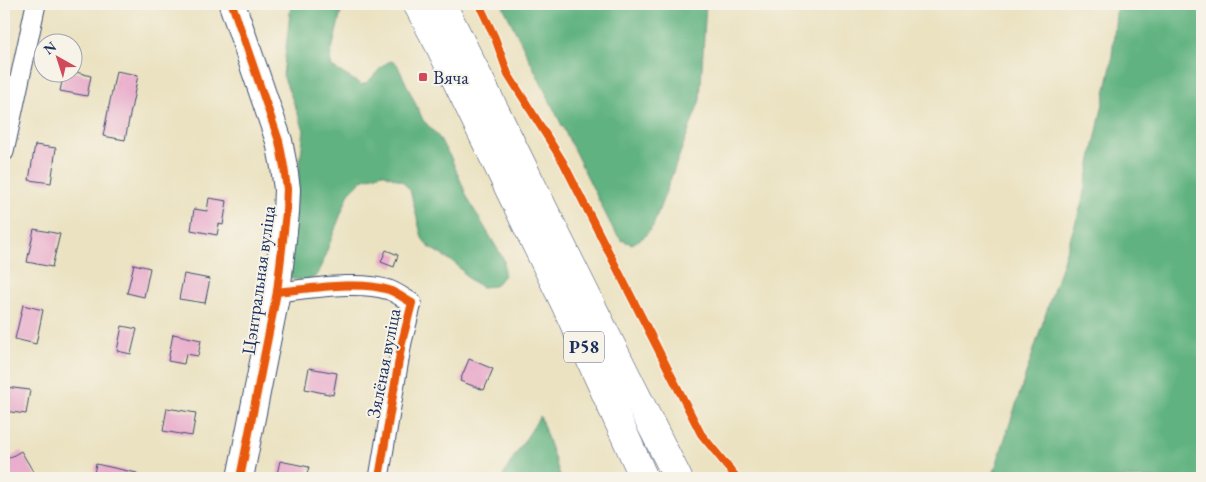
<svg xmlns="http://www.w3.org/2000/svg" width="1206" height="482" font-family="'EB Garamond',serif">
	<style>
		.forest { fill: #61b280; stroke: #3e706f }
		.building { fill: #e9aecc }
		.lines { fill: none; stroke-linecap: round; stroke-linejoin: round }
		.street-casing { stroke: #3a4a6d; stroke-width: 21 }
		.secondary-casing { stroke: #3a4a6d; stroke-width: 28 }
		.primary-casing { stroke: #3a4a6d; stroke-width: 29 }
		.street { stroke: #fff; stroke-width: 19 }
		.secondary { stroke: #fff; stroke-width: 26 }
		.primary { stroke: #fff; stroke-width: 28 }
		.cycleway-casing { stroke: #f7f3e8; stroke-width: 11 }
		.cycleway { stroke: #e8590c; stroke-width: 8 }
		.poi-dot { fill: #d1495b; stroke: #f7f3e8; stroke-width: 2 }
		.labels { text-anchor: middle; stroke-width: 4; stroke-linejoin: round; paint-order: stroke }
		.shield { fill: #f7f3e8; stroke: #5d6a87; stroke-width: 1 }
		.shield-label { font-size: 18px; font-weight: bold; fill: #1b2f5e }
		.poi-label { font-size: 19px; fill: #1b2f5e; stroke: #f7f3e8; text-anchor: start }
		.street-label { font-size: 19px; fill: #1b2f5e; stroke: #f7f3e8 }
	</style>
	<rect width="100%" height="100%" fill="#f7f3e8"/>
	<filter id="ink" filterUnits="userSpaceOnUse"><feTurbulence type="fractalNoise" baseFrequency=".02" numOctaves="2"/><feDisplacementMap in="SourceGraphic" scale="10" xChannelSelector="R" yChannelSelector="G"/><feConvolveMatrix kernelMatrix="1 2 1 2 8 2 1 2 1" color-interpolation-filters="sRGB"/></filter>
	<filter id="wash" filterUnits="userSpaceOnUse"><feTurbulence type="fractalNoise" baseFrequency=".0096" numOctaves="4" result="noise"/><feDisplacementMap in="SourceGraphic" scale="20" xChannelSelector="R" yChannelSelector="G"/><feGaussianBlur stdDeviation="1.12" result="paint"/><feColorMatrix in="noise" values="0 0 0 0 0 0 0 0 0 0 0 0 0 0 0 0 0 1.4 0 .05"/><feComposite in="paint" operator="in"/></filter>
	<g filter="url(#wash)">
		<rect width="100%" height="100%" fill="#ebe2c1"/>
		<!-- forest -->
		<g class="forest">
			<path d="M291 4H343L330 58 332 67 362 85C375 79 379 65 391 61L397 64 423 120 437 135 451 158 469 201 504 260V275L495 286 482 287 470 280 456 264 429 247 422 238 410 190 402 181 382 173 362 180 349 193 319 271 314 278 302 281 291 278 287 270 304 130 283 75Z"/>
			<path d="M502 4H706L700 100 653 226 644 237 632 244 621 240 613 229Z"/>
			<path d="M1117 4H1202V478H992L1081 206 1111 66Z"/>
			<path d="M540 416 561 478H502C513 456 528 437 540 416Z"/>
		</g>
		<g id="blocks">
			<!-- building -->
			<g class="building">
				<path d="M116 71 138 75 125 140 103 136Z"/>
				<path d="M64 72H76L91 76 87 96 60 91Z"/>
				<path d="M35 145 56 148 51 183 29 180Z"/>
				<path d="M209 198 227 201 223 225 219 224 217 235 191 230 194 209 207 211Z"/>
				<path d="M34 229 60 234 52 267 27 262Z"/>
				<path d="M386 250 398 255 394 267 381 262Z"/>
				<path d="M134 264 150 268 144 297 127 293Z"/>
				<path d="M184 274 210 279 205 303 179 299Z"/>
				<path d="M23 305 43 310 36 344 15 339Z"/>
				<path d="M122 326 137 329 131 354 117 351Z"/>
				<path d="M173 334 201 340 198 356 186 354 184 364 168 361Z"/>
				<path d="M469 359 493 369 484 390 460 381Z"/>
				<path d="M309 368 337 373 333 395 305 389Z"/>
				<path d="M5 387 30 390 26 414 4 411Z"/>
				<path d="M167 408 196 413 192 436 163 431Z"/>
				<path d="M21 451 37 478H4V461Z"/>
				<path d="M280 461 309 467 306 478H276Z"/>
				<path d="M96 464 137 473V478H93Z"/>
			</g>
		</g>
	</g>
	<g filter="url(#ink)">
		<use href="#blocks" fill-opacity="0" stroke="#3a4a6d" stroke-width="1"/>
		<g class="lines">
			<!-- street casing -->
			<g class="street-casing">
				<g id="street">
					<path d="M4 152 36 4"/>
					<path d="M277 292C309 289 359 280 389 290 397 293 405 299 412 303L402 342 379 478"/>
				</g>
			</g>
			<!-- secondary casing -->
			<g class="secondary-casing">
				<path id="secondary" d="M232 4 279 141 284 167 287 189 286 213 277 292 240 478"/>
			</g>
			<!-- primary casing -->
			<g class="primary-casing">
				<g id="primary">
					<path d="M417 4 439 45 565 304 644 478"/>
					<path d="M442 4C521 162 598 321 678 478"/>
				</g>
			</g>
			<!-- street -->
			<use href="#street" class="street"/>
			<!-- secondary -->
			<use href="#secondary" class="secondary"/>
			<!-- primary -->
			<use href="#primary" class="primary"/>
			<!-- cycleway casing -->
			<g class="cycleway-casing">
				<g id="cycleway">
					<path d="M232 4 279 141 284 167 287 189 286 213 277 292 240 478"/>
					<path d="M479 4 495 38 508 74 563 162 701 434 737 478"/>
					<path d="M277 292C309 289 359 280 389 290 397 293 405 299 412 303L402 342 379 478"/>
				</g>
			</g>
			<!-- cycleway -->
			<use href="#cycleway" class="cycleway"/>
		</g>
	</g>
	<!-- markers -->
	<rect class="poi-dot" x="418" y="72" width="10" height="10" rx="2.5"/>
	<g class="labels">
		<!-- shield labels -->
		<rect class="shield" x="564" y="331.5" width="40" height="31" rx="4"/>
		<g class="shield-label">
			<text x="584" y="353">Р58</text>
		</g>
		<!-- poi labels -->
		<g class="poi-label">
			<text x="433" y="84">Вяча</text>
		</g>
		<!-- street labels -->
		<g class="street-label">
			<text transform="translate(258 280) rotate(-82)" y="7">Цэнтральная вуліца</text>
			<text transform="translate(383 363) rotate(-79)" y="7">Зялёная вуліца</text>
		</g>
	</g>
	<!-- margin -->
	<rect width="1206" height="482" fill="none" stroke="#f7f3e8" stroke-width="20"/>
	<!-- north arrow -->
	<g transform="translate(58 58) rotate(321)"><circle r="24" fill="#f7f3e8" stroke="#9fa5b1"/>
	<path d="M0-4L9 19L0 12L-9 19Z" fill="#d1495b"/>
	<text y="-8" font-size="14" font-weight="bold" text-anchor="middle" fill="#1b2f5e">N</text>
	</g>
</svg>
